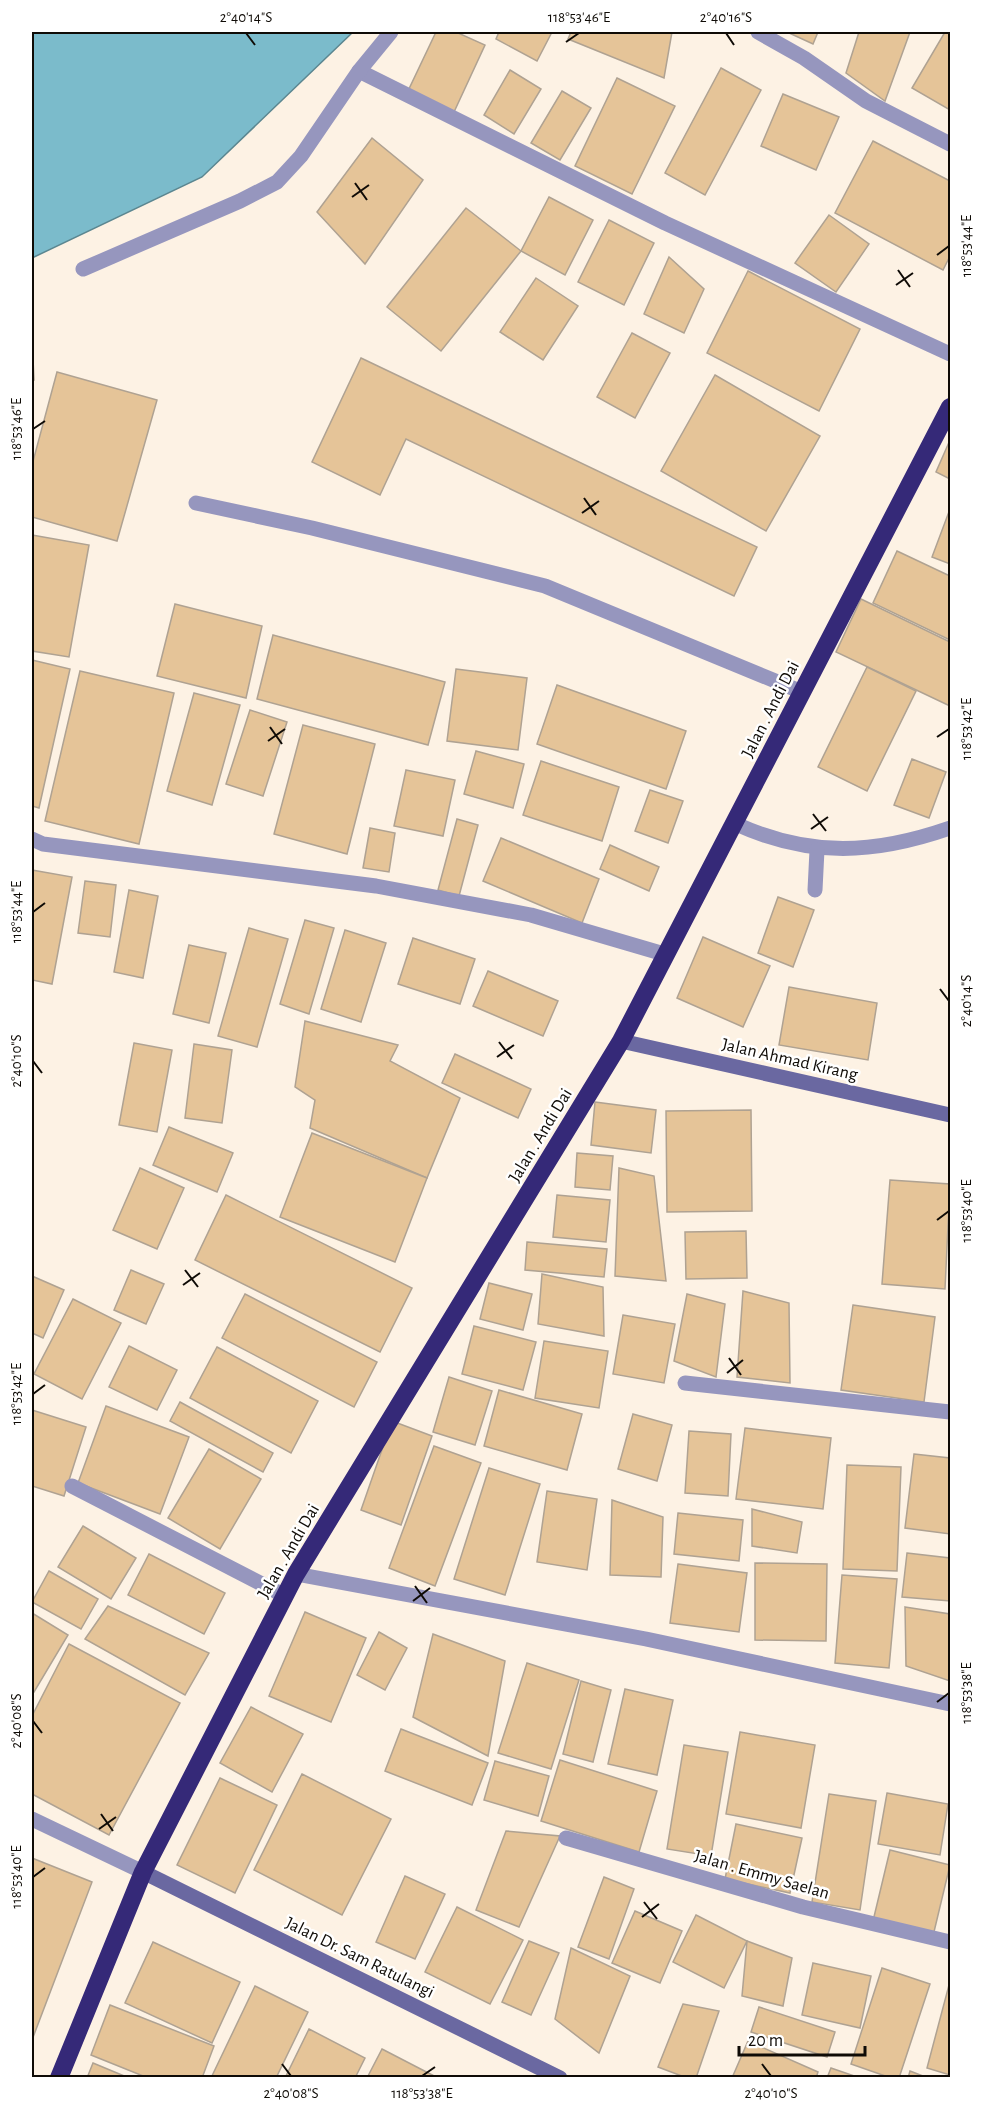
<svg xmlns="http://www.w3.org/2000/svg" width="982" height="2109" font-family="'Alegreya Sans',sans-serif">
	<style>
		.water { fill: #7bbbcb; stroke: #5b8690; stroke-width: 1.5 }
		.building { fill: #e5c498; stroke: #afa292; stroke-width: 1.5 }
		.lines { fill: none; stroke-linecap: round; stroke-linejoin: round }
		.street { stroke: #9696be; stroke-width: 15 }
		.secondary { stroke: #6a68a1; stroke-width: 15 }
		.highway { stroke: #352978; stroke-width: 18 }
		.ticks { fill: none; stroke: #0f0b06; stroke-width: 2 }
		.labels { text-anchor: middle; stroke-width: 5; stroke-linejoin: round; paint-order: stroke }
		.street-label { font-size: 18px; fill: #0f0b06; stroke: #fff }
		.neatline { fill: none; stroke: #0f0b06; stroke-width: 2 }
		.ticks-label { font-size: 15px; text-anchor: middle; fill: #0f0b06 }
	</style>
	<rect width="100%" height="100%" fill="#fdf2e4"/>
	<!-- water -->
	<path class="water" d="M32 32H353L202 177 32 258Z"/>
	<!-- building -->
	<g class="building">
		<path d="M436 32H456L485 45 454 112 408 91Z"/>
		<path d="M499 32H552L537 61 496 39Z"/>
		<path d="M571 32H672L664 78 568 39Z"/>
		<path d="M787 32H818L813 44Z"/>
		<path d="M859 32H910L885 101 846 73Z"/>
		<path d="M945 32H950V110L912 88Z"/>
		<path d="M721 68 761 90 705 195 665 173Z"/>
		<path d="M510 70 541 89 514 134 484 115Z"/>
		<path d="M617 78 675 106 632 194 575 166Z"/>
		<path d="M562 91 591 108 560 160 531 143Z"/>
		<path d="M783 94 839 117 816 170 761 146Z"/>
		<path d="M372 138 423 180 365 264 317 212Z"/>
		<path d="M873 141 950 181V256L943 270 835 213Z"/>
		<path d="M549 197 593 220 565 275 521 251Z"/>
		<path d="M466 208 521 251 441 351 387 307Z"/>
		<path d="M829 215 869 244 836 292 795 263Z"/>
		<path d="M609 220 654 243 624 305 578 282Z"/>
		<path d="M669 257 704 289 684 333 644 314Z"/>
		<path d="M748 271 860 329 819 411 707 353Z"/>
		<path d="M536 278 578 306 543 360 500 332Z"/>
		<path d="M632 333 670 353 635 418 597 397Z"/>
		<path d="M32 338 34 380H32Z"/>
		<path d="M361 358 757 547 734 596 406 439 380 495 312 462Z"/>
		<path d="M57 372 157 400 117 541 32 517V465Z"/>
		<path d="M715 375 820 436 766 531 661 471Z"/>
		<path d="M950 440V479L936 472Z"/>
		<path d="M950 509V564L932 557Z"/>
		<path d="M32 535 89 545 69 657 32 651Z"/>
		<path d="M897 551 950 576V640L873 603Z"/>
		<path d="M861 599 950 642V706L836 652Z"/>
		<path d="M175 604 262 626 246 698 157 676Z"/>
		<path d="M273 635 445 682 428 745 257 699Z"/>
		<path d="M32 660 70 669 39 808 32 806Z"/>
		<path d="M867 667 916 691 867 791 818 767Z"/>
		<path d="M456 669 527 678 518 750 447 741Z"/>
		<path d="M80 671 174 693 139 844 45 821Z"/>
		<path d="M557 685 686 731 666 789 537 744Z"/>
		<path d="M194 693 240 705 212 805 167 791Z"/>
		<path d="M250 710 287 722 263 796 226 784Z"/>
		<path d="M303 725 375 744 347 854 274 834Z"/>
		<path d="M476 751 524 764 513 808 464 794Z"/>
		<path d="M912 759 946 772 929 818 894 805Z"/>
		<path d="M541 761 619 787 602 841 523 815Z"/>
		<path d="M406 770 455 780 443 836 394 826Z"/>
		<path d="M650 790 683 801 668 843 635 831Z"/>
		<path d="M457 819 478 825 459 896 438 890Z"/>
		<path d="M370 828 395 833 389 872 363 868Z"/>
		<path d="M501 838 599 879 582 923 483 881Z"/>
		<path d="M610 845 659 867 649 891 600 869Z"/>
		<path d="M32 870 72 877 52 984 32 980Z"/>
		<path d="M85 881 116 885 110 937 78 933Z"/>
		<path d="M129 890 158 896 143 978 114 972Z"/>
		<path d="M778 897 814 910 793 967 758 953Z"/>
		<path d="M305 920 334 928 309 1014 280 1004Z"/>
		<path d="M249 928 288 939 257 1047 218 1036Z"/>
		<path d="M345 930 386 943 361 1022 321 1009Z"/>
		<path d="M703 937 770 966 743 1027 677 998Z"/>
		<path d="M413 938 475 959 460 1004 398 984Z"/>
		<path d="M189 945 226 953 209 1023 173 1014Z"/>
		<path d="M488 971 558 1001 543 1036 473 1006Z"/>
		<path d="M789 987 877 1003 868 1060 779 1045Z"/>
		<path d="M305 1021 398 1045 390 1061 460 1098 427 1178 310 1128 315 1100 295 1087Z"/>
		<path d="M134 1043 172 1050 157 1132 119 1125Z"/>
		<path d="M194 1044 232 1050 222 1123 185 1118Z"/>
		<path d="M455 1054 531 1089 518 1118 442 1083Z"/>
		<path d="M595 1102 656 1110 651 1153 591 1145Z"/>
		<path d="M751 1110 752 1211 667 1212 666 1111Z"/>
		<path d="M169 1127 233 1153 217 1192 153 1165Z"/>
		<path d="M312 1133 427 1178 395 1262 280 1217Z"/>
		<path d="M577 1153 613 1156 610 1190 575 1187Z"/>
		<path d="M140 1168 184 1188 157 1249 113 1230Z"/>
		<path d="M619 1168 654 1176 666 1281 615 1276Z"/>
		<path d="M890 1180 950 1184 945 1289 882 1284Z"/>
		<path d="M226 1195 412 1288 380 1352 195 1260Z"/>
		<path d="M557 1195 610 1200 606 1242 553 1237Z"/>
		<path d="M746 1231 747 1278 686 1279 685 1232Z"/>
		<path d="M527 1242 607 1249 604 1277 525 1270Z"/>
		<path d="M131 1270 164 1284 146 1324 114 1310Z"/>
		<path d="M542 1274 603 1287 604 1336 538 1324Z"/>
		<path d="M32 1276 64 1290 43 1338 32 1333Z"/>
		<path d="M489 1283 532 1294 523 1330 480 1319Z"/>
		<path d="M743 1291 789 1303 790 1383 737 1377Z"/>
		<path d="M245 1294 377 1362 354 1407 222 1338Z"/>
		<path d="M687 1294 725 1304 716 1377 674 1361Z"/>
		<path d="M73 1299 121 1323 82 1399 34 1374Z"/>
		<path d="M853 1305 935 1317 924 1402 841 1390Z"/>
		<path d="M623 1315 675 1324 664 1383 613 1374Z"/>
		<path d="M474 1326 536 1342 523 1390 462 1374Z"/>
		<path d="M544 1341 608 1351 599 1408 535 1398Z"/>
		<path d="M129 1346 177 1370 157 1410 109 1387Z"/>
		<path d="M217 1347 318 1401 291 1453 190 1398Z"/>
		<path d="M449 1377 492 1391 475 1445 433 1432Z"/>
		<path d="M499 1390 582 1414 567 1470 484 1446Z"/>
		<path d="M180 1402 273 1453 263 1472 170 1421Z"/>
		<path d="M106 1406 189 1437 160 1514 78 1483Z"/>
		<path d="M32 1410 86 1427 64 1496 32 1486Z"/>
		<path d="M633 1414 672 1425 657 1481 618 1469Z"/>
		<path d="M392 1421 432 1436 401 1525 361 1510Z"/>
		<path d="M745 1428 831 1438 823 1509 736 1499Z"/>
		<path d="M689 1431 731 1434 728 1496 685 1493Z"/>
		<path d="M434 1446 481 1463 435 1586 389 1568Z"/>
		<path d="M209 1449 261 1479 220 1549 168 1518Z"/>
		<path d="M914 1454 950 1458V1534L905 1528Z"/>
		<path d="M847 1465 901 1467 897 1571 843 1569Z"/>
		<path d="M489 1468 540 1484 505 1595 454 1579Z"/>
		<path d="M547 1491 597 1499 587 1570 537 1562Z"/>
		<path d="M612 1500 663 1517 661 1577 610 1575Z"/>
		<path d="M752 1509 802 1522 797 1553 752 1546Z"/>
		<path d="M678 1513 743 1520 739 1561 674 1554Z"/>
		<path d="M83 1526 136 1558 111 1599 58 1567Z"/>
		<path d="M907 1553 950 1558V1601L902 1597Z"/>
		<path d="M149 1554 225 1593 204 1634 128 1595Z"/>
		<path d="M755 1563 827 1564 826 1641 755 1640Z"/>
		<path d="M678 1564 747 1573 739 1632 670 1623Z"/>
		<path d="M49 1571 98 1599 81 1629 32 1602Z"/>
		<path d="M842 1575 897 1579 889 1668 835 1663Z"/>
		<path d="M108 1606 209 1653 185 1695 85 1639Z"/>
		<path d="M905 1607 950 1614V1681L906 1666Z"/>
		<path d="M305 1612 366 1638 331 1722 269 1696Z"/>
		<path d="M32 1613 68 1635 34 1692 32 1691Z"/>
		<path d="M379 1632 407 1648 385 1690 357 1675Z"/>
		<path d="M433 1634 505 1661 488 1756 413 1717Z"/>
		<path d="M69 1644 180 1703 109 1835 32 1794V1716Z"/>
		<path d="M527 1663 579 1680 551 1769 498 1753Z"/>
		<path d="M581 1681 611 1690 593 1762 563 1754Z"/>
		<path d="M625 1689 673 1700 657 1775 608 1764Z"/>
		<path d="M251 1707 303 1734 272 1792 220 1763Z"/>
		<path d="M401 1729 488 1763 472 1805 385 1771Z"/>
		<path d="M740 1732 815 1745 801 1828 726 1814Z"/>
		<path d="M684 1745 728 1752 711 1856 667 1849Z"/>
		<path d="M560 1760 657 1791 639 1852 541 1821Z"/>
		<path d="M495 1761 549 1776 538 1816 484 1800Z"/>
		<path d="M302 1774 391 1819 342 1915 254 1870Z"/>
		<path d="M220 1778 277 1805 235 1893 177 1865Z"/>
		<path d="M887 1793 948 1804 940 1855 878 1844Z"/>
		<path d="M829 1794 876 1801 860 1910 812 1902Z"/>
		<path d="M736 1824 802 1838 790 1893 725 1879Z"/>
		<path d="M506 1831 560 1836 519 1927 476 1910Z"/>
		<path d="M890 1850 950 1865 933 1936 873 1921Z"/>
		<path d="M32 1858 92 1882 32 2040Z"/>
		<path d="M405 1876 445 1894 415 1959 376 1942Z"/>
		<path d="M604 1877 634 1889 609 1959 578 1947Z"/>
		<path d="M457 1907 523 1940 490 2004 425 1972Z"/>
		<path d="M635 1911 682 1931 660 1983 612 1963Z"/>
		<path d="M696 1915 747 1941 724 1988 673 1962Z"/>
		<path d="M529 1941 559 1953 531 2015 502 2002Z"/>
		<path d="M747 1941 792 1958 783 2006 742 1996Z"/>
		<path d="M153 1942 240 1982 212 2043 125 2003Z"/>
		<path d="M571 1948 630 1976 599 2053 555 2019Z"/>
		<path d="M813 1963 871 1976 860 2028 802 2015Z"/>
		<path d="M882 1968 930 1984 899 2078H891L851 2064Z"/>
		<path d="M949 1985H950V2075L927 2068Z"/>
		<path d="M255 1986 308 2012 276 2078H211Z"/>
		<path d="M683 2004 719 2011 696 2078H687L658 2067Z"/>
		<path d="M110 2005 214 2046 202 2078H148L91 2055Z"/>
		<path d="M759 2007 835 2032 827 2057 751 2032Z"/>
		<path d="M309 2029 365 2058 355 2078H285Z"/>
		<path d="M748 2041 818 2072 816 2078H732Z"/>
		<path d="M382 2049 438 2078H367Z"/>
		<path d="M93 2063 129 2078H87Z"/>
		<path d="M831 2068 860 2078H827Z"/>
		<path d="M910 2071 928 2078H908Z"/>
	</g>
	<g class="lines">
		<!-- street -->
		<g class="street">
			<path d="M758 32 804 58 866 101 950 144"/>
			<path d="M359 71 665 223 950 354"/>
			<path d="M83 269 240 201 277 182 301 156 359 71 391 32"/>
			<path d="M196 503 312 528 545 586 802 692"/>
			<path d="M736 824C811 858 875 854 950 828"/>
			<path d="M32 839 43 844 376 886 531 915 664 954"/>
			<path d="M815 890 817 850"/>
			<path d="M685 1383 950 1412"/>
			<path d="M72 1486 285 1596"/>
			<path d="M296 1574 646 1639 950 1704"/>
			<path d="M32 1819 143 1872"/>
			<path d="M566 1838 803 1907 950 1942"/>
		</g>
		<!-- secondary -->
		<g class="secondary">
			<path d="M621 1041 950 1115"/>
			<path d="M143 1872 560 2078"/>
		</g>
		<!-- highway -->
		<path class="highway" d="M59 2078 143 1872 296 1574 621 1041 950 407"/>
	</g>
	<!-- ticks -->
	<path class="ticks" d="M246 33 255 45M726 33 734 45M566 42 579 33M355 183 367 200M352 197 369 185M937 255 949 246M898 270 910 287M896 285 913 273M33 429 45 421M584 498 596 515M582 513 599 501M270 727 282 744M937 737 949 729M268 741 285 729M813 814 826 831M811 829 828 817M33 912 45 903M940 989 949 1001M499 1042 512 1059M497 1057 514 1045M33 1061 42 1073M937 1220 949 1211M185 1270 198 1287M183 1285 200 1273M729 1358 741 1375M727 1373 743 1360M33 1394 45 1385M415 1586 427 1603M413 1601 430 1588M937 1702 949 1693M33 1721 42 1733M101 1814 113 1831M99 1829 116 1817M33 1877 45 1868M644 1902 657 1919M642 1917 659 1904M282 2064 291 2076M762 2064 771 2076M422 2076 435 2067"/>
	<g class="labels">
		<!-- street labels -->
		<g class="street-label">
			<text transform="translate(770 709) rotate(-63)" y="6">Jalan . Andi Dai</text>
			<text transform="translate(790 1059) rotate(13)" y="6">Jalan Ahmad Kirang</text>
			<text transform="translate(540 1135) rotate(-59)" y="6">Jalan . Andi Dai</text>
			<text transform="translate(288 1551) rotate(-60)" y="6">Jalan . Andi Dai</text>
			<text transform="translate(762 1874) rotate(16)" y="6">Jalan . Emmy Saelan</text>
			<text transform="translate(360 1957) rotate(26)" y="6">Jalan Dr. Sam Ratulangi</text>
		</g>
	</g>
	<!-- border -->
	<rect width="982" height="2109" fill="none" stroke="#ffffff" stroke-width="66"/>
	<!-- scale -->
	<path d="M739 2046v9h126v-9" fill="none" stroke="#0f0b06" stroke-width="3"/>
	<text x="748" y="2046" font-size="18" fill="#0f0b06" stroke="#ffffff" stroke-width="4.5" paint-order="stroke">20 m</text>
	<rect x="33" y="33" width="916" height="2043" class="neatline"/>
	<g class="ticks-label">
		<text x="246" y="22">2°40'14"S</text>
		<text x="579" y="22">118°53'46"E</text>
		<text x="726" y="22">2°40'16"S</text>
		<text transform="translate(966 246) rotate(-90)" y="5">118°53'44"E</text>
		<text transform="translate(16 429) rotate(-90)" y="5">118°53'46"E</text>
		<text transform="translate(966 729) rotate(-90)" y="5">118°53'42"E</text>
		<text transform="translate(16 912) rotate(-90)" y="5">118°53'44"E</text>
		<text transform="translate(966 1001) rotate(-90)" y="5">2°40'14"S</text>
		<text transform="translate(16 1061) rotate(-90)" y="5">2°40'10"S</text>
		<text transform="translate(966 1211) rotate(-90)" y="5">118°53'40"E</text>
		<text transform="translate(16 1394) rotate(-90)" y="5">118°53'42"E</text>
		<text transform="translate(966 1693) rotate(-90)" y="5">118°53'38"E</text>
		<text transform="translate(16 1721) rotate(-90)" y="5">2°40'08"S</text>
		<text transform="translate(16 1877) rotate(-90)" y="5">118°53'40"E</text>
		<text x="291" y="2098">2°40'08"S</text>
		<text x="422" y="2098">118°53'38"E</text>
		<text x="771" y="2098">2°40'10"S</text>
	</g>
</svg>
